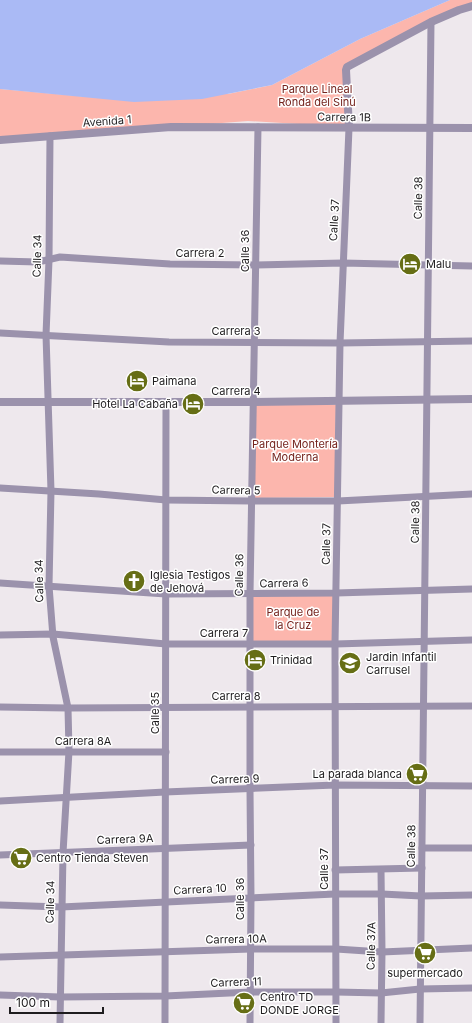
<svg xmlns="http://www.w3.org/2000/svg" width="472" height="1023" font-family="Inter,sans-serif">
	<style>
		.green { fill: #fcb6ad }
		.water { fill: #aabaf5 }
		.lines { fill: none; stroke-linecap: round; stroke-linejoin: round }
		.minor { stroke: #9b92ac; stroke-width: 7 }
		.tertiary { stroke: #9b92ac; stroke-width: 8 }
		.labels { text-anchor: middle; stroke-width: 3; stroke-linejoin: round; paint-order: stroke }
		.park-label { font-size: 11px; fill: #75231d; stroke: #fff }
		.street-label { font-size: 11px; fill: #1e1c1e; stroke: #fff }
		.poi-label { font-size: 11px; fill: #1e1c1e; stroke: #fff; text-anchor: start }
	</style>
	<rect width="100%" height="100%" fill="#eee8ed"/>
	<!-- green -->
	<g class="green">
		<path d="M450 0H472V5L347 65 348 127 248 121 0 140V89L89 97 55 87 228 94 272 85 360 39Z"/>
		<path d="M256 403 336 405 335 497 253 498Z"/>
		<path d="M252 594H334V642H253Z"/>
	</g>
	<!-- water -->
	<path class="water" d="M0 0H450L360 39 272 85 202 99 134 102 0 89Z"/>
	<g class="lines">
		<!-- minor -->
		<g class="minor">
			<path d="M50 136 49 260 46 335 51 491 49 586 53 637 68 708 69 751 63 853 60 1023"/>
			<path d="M0 261 38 262 60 257 170 264 256 265 343 263 472 266"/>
			<path d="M0 333 169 342 340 343 472 341"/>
			<path d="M0 488 99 494 166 500 251 501H338L472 494"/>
			<path d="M0 583 166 594 336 593 472 589"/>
			<path d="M0 635 53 634 166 644H335L472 640"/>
			<path d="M0 707 68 708 472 706"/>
			<path d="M0 752H166"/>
			<path d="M0 801 165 792 335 785 472 786"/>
			<path d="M422 848H472"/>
			<path d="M0 855 251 845"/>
			<path d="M335 870 422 868"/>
			<path d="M381 870 382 952 381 1023"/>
			<path d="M0 905 61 907 335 894H382L421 896 472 895"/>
			<path d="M0 957 251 949H336L382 952 472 948"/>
			<path d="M0 995 60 997 165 996 251 992H336L381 993 420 989 472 988"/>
			<path d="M165 1023 166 402"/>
			<path d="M250 1023 251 898 250 790V594L258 127"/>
			<path d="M336 1023 335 644 340 343 349 128"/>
			<path d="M420 1023 431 22"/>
		</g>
		<!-- tertiary -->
		<g class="tertiary">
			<path d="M349 128 346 70 347 67 431 22 459 10 472 6"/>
			<path d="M0 140 171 127 472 128"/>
			<path d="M0 402H253L472 399"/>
		</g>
	</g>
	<!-- icons -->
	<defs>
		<g id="hotel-disc" transform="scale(1.15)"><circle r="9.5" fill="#666e15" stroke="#fff"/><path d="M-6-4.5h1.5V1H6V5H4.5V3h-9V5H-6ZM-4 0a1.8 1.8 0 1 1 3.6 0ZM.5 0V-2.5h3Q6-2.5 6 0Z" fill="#fff"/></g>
		<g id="church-disc" transform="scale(1.15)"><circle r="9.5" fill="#666e15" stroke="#fff"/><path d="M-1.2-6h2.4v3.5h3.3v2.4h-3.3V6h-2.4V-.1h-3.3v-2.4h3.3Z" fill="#fff"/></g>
		<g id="school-disc" transform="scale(1.15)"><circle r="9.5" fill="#666e15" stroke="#fff"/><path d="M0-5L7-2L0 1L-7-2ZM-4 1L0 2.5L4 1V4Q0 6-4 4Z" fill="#fff"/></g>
		<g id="supermarket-disc" transform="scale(1.15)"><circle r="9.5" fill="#666e15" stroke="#fff"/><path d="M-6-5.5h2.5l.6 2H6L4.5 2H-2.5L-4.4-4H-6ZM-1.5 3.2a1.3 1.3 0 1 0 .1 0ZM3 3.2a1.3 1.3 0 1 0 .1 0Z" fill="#fff"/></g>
	</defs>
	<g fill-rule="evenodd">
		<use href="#hotel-disc" x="410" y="264"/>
		<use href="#hotel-disc" x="137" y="381"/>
		<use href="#hotel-disc" x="193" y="404"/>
		<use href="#church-disc" x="134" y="581"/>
		<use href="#hotel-disc" x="255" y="660"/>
		<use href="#school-disc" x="350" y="663"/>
		<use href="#supermarket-disc" x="417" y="774"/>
		<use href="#supermarket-disc" x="21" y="858"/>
		<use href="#supermarket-disc" x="425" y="953"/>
		<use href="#supermarket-disc" x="244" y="1003"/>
	</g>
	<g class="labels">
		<!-- park labels -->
		<g class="park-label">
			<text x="317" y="93">Parque Lineal<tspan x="317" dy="13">Ronda del Sinú</tspan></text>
			<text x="295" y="448">Parque Montería<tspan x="295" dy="13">Moderna</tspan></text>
			<text x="293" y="616">Parque de<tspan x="293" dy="13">la Cruz</tspan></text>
		</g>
		<!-- street labels -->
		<g class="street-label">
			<text transform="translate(344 117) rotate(1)" y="4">Carrera 1B</text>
			<text transform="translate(107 121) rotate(-4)" y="4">Avenida 1</text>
			<text transform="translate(418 198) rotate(-89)" y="4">Calle 38</text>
			<text transform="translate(334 220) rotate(-87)" y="4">Calle 37</text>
			<text transform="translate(245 251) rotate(-90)" y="4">Calle 36</text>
			<text x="200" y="257">Carrera 2</text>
			<text transform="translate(37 256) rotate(-89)" y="4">Calle 34</text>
			<text x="236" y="335">Carrera 3</text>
			<text x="236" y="395">Carrera 4</text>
			<text transform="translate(236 490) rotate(1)" y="4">Carrera 5</text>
			<text transform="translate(415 522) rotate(-89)" y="4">Calle 38</text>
			<text transform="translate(326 544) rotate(-89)" y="4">Calle 37</text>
			<text transform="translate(239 575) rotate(-89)" y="4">Calle 36</text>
			<text transform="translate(39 581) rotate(-91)" y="4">Calle 34</text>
			<text transform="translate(284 583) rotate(-1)" y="4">Carrera 6</text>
			<text x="224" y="637">Carrera 7</text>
			<text x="236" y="700">Carrera 8</text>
			<text transform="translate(155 713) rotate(-90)" y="4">Calle 35</text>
			<text x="83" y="745">Carrera 8A</text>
			<text transform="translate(235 779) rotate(-2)" y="4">Carrera 9</text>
			<text transform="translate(125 839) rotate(-2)" y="4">Carrera 9A</text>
			<text transform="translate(411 846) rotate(-89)" y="4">Calle 38</text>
			<text transform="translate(324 869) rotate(-90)" y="4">Calle 37</text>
			<text transform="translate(200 889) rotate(-3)" y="4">Carrera 10</text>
			<text transform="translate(240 899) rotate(-90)" y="4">Calle 36</text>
			<text transform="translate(50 902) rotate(-89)" y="4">Calle 34</text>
			<text transform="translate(236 939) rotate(-1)" y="4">Carrera 10A</text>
			<text transform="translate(371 946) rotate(-89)" y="4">Calle 37A</text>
			<text transform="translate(236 982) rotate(-2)" y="4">Carrera 11</text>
		</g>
		<!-- poi labels -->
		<g class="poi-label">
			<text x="426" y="268">Malu</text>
			<text x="152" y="385">Paimana</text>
			<text x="178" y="408" text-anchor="end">Hotel La Cabaña</text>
			<text x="150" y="579">Iglesia Testigos<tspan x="150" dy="13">de Jehová</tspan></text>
			<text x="366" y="661">Jardin Infantil<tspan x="366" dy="13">Carrusel</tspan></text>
			<text x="270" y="664">Trinidad</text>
			<text x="402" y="778" text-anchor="end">La parada blanca</text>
			<text x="36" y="862">Centro Tienda Steven</text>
			<text x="425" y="977" text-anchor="middle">supermercado</text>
			<text x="260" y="1001">Centro TD<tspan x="260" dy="13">DONDE JORGE</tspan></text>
		</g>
	</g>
	<!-- scale -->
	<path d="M10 1007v6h93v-6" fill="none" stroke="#1e1c1e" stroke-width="2"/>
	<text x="16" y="1007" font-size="12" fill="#1e1c1e" stroke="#ffffff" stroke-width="3" paint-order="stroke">100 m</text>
</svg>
